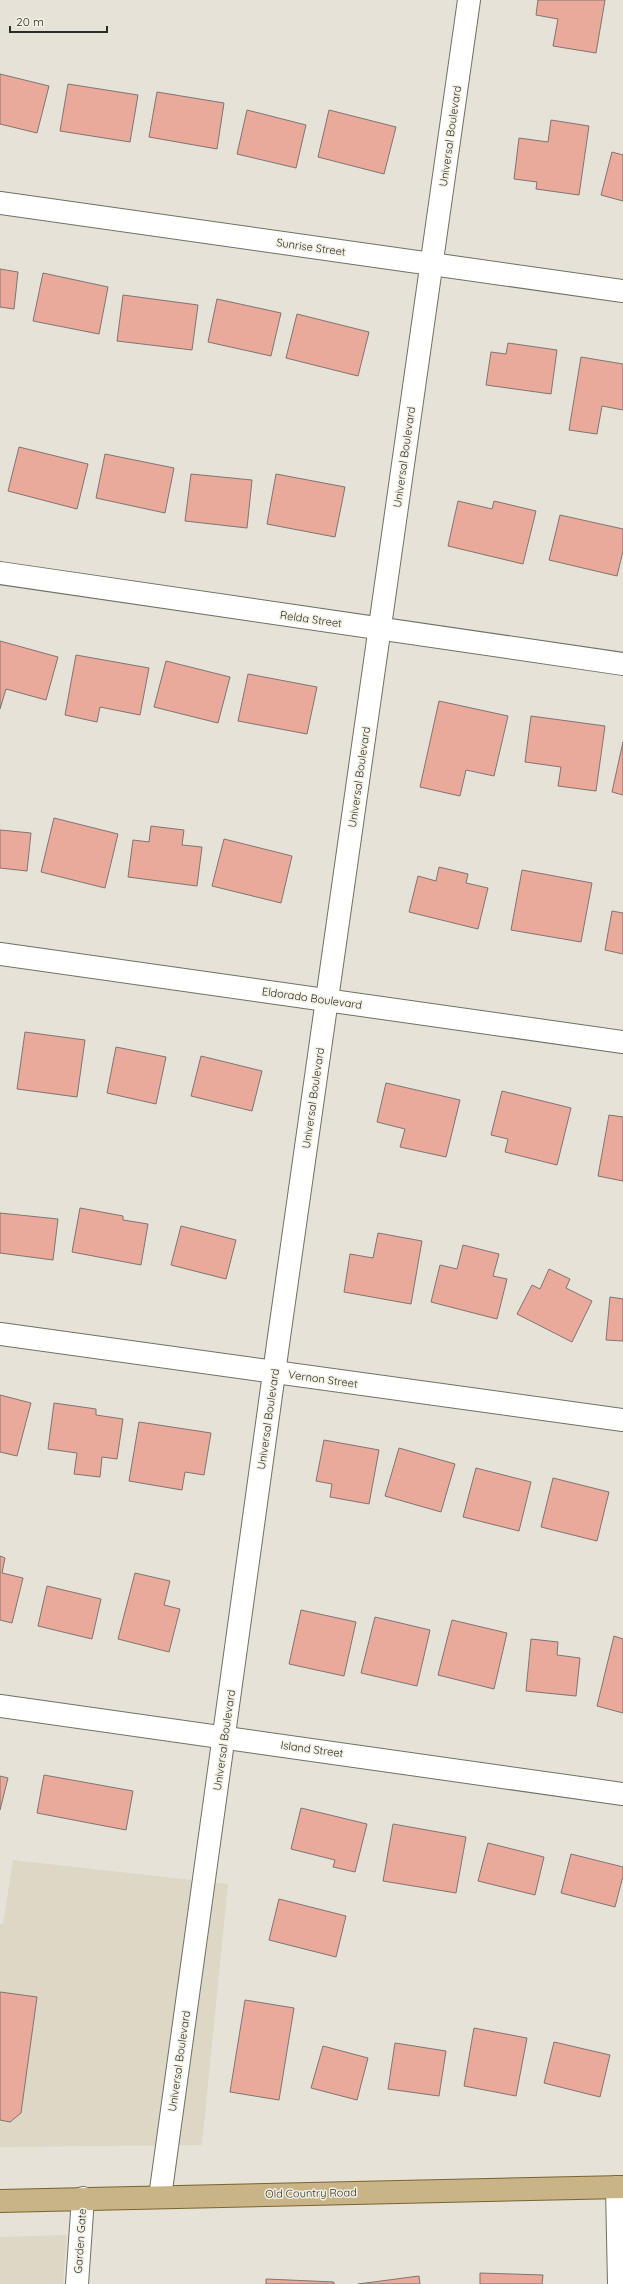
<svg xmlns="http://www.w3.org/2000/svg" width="623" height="2284" font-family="Quicksand,sans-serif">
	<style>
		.built { fill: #ddd7c5 }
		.building { fill: #e9aa9b; stroke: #807471 }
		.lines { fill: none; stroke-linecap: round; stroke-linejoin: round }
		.minor-casing { stroke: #726f65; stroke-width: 24 }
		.primary-casing { stroke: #7a6430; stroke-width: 24 }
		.minor { stroke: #fff; stroke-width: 22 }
		.primary { stroke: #c8b486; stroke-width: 22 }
		.labels { text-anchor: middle; stroke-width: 3; stroke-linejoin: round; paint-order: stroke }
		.street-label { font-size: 11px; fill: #2d2b27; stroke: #f3f0e4 }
	</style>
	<rect width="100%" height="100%" fill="#e6e2d7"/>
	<!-- built -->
	<g class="built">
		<path d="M13 1860 228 1884 202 2145 0 2147V1924H3Z"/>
		<path d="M67 2235 63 2284H0V2237Z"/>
	</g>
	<!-- building -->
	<g class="building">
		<path d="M538 0H605L596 53 553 46 558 19 536 15Z"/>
		<path d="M0 74 49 86 37 133 0 124Z"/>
		<path d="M68 84 138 95 130 142 60 131Z"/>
		<path d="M157 92 224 103 217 149 149 137Z"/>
		<path d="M247 110 306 125 296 168 237 154Z"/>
		<path d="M329 110 396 127 384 174 318 157Z"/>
		<path d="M551 120 589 126 579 195 536 189 537 182 514 179 519 138 548 142Z"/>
		<path d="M612 152 623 155V201L601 195Z"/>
		<path d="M0 269 18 272 14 309 0 307Z"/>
		<path d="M43 273 108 287 99 334 33 321Z"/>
		<path d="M123 295 198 305 192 350 117 341Z"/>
		<path d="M217 299 281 313 271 356 208 342Z"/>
		<path d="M297 314 369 332 358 376 286 358Z"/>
		<path d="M508 343 557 350 551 394 486 385 491 352 506 354Z"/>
		<path d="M581 357 623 364V410L602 406 597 434 569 430Z"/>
		<path d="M19 447 88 464 77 509 8 491Z"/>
		<path d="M105 454 174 468 165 513 96 498Z"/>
		<path d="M191 474 252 480 247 528 185 521Z"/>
		<path d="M276 474 345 487 335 537 267 524Z"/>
		<path d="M458 501 492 509 494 501 536 511 523 564 448 546Z"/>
		<path d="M560 515 623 529V551L617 576 549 560Z"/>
		<path d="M0 641 58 657 46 700 6 689 0 709Z"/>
		<path d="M76 655 149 668 140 715 100 707 97 722 65 715Z"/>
		<path d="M166 661 230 677 218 723 154 707Z"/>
		<path d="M248 674 317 687 307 734 238 721Z"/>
		<path d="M439 701 508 716 494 776 466 770 460 796 420 787Z"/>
		<path d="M531 716 605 726 596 791 558 786 561 767 525 762Z"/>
		<path d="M623 742V795L612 792Z"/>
		<path d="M54 818 118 834 105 888 41 872Z"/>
		<path d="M151 826 184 830 182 845 202 847 197 886 128 877 133 840 149 842Z"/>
		<path d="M0 830 31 833 27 871 0 868Z"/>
		<path d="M224 839 292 856 281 903 212 886Z"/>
		<path d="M439 867 468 874 466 883 488 888 478 929 409 912 418 876 436 881Z"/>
		<path d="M522 870 592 883 581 942 511 930Z"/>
		<path d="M612 911 623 913V954L605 950Z"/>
		<path d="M25 1032 85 1040 77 1097 17 1089Z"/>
		<path d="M116 1047 166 1057 156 1104 107 1093Z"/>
		<path d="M201 1056 262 1071 252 1111 191 1096Z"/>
		<path d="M386 1083 460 1100 446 1157 400 1147 405 1129 377 1122Z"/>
		<path d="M502 1091 571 1108 557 1165 505 1152 508 1139 491 1135Z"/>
		<path d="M609 1115 623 1117V1181L598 1176Z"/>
		<path d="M80 1208 123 1216V1220L148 1224 141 1265 72 1252Z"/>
		<path d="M0 1213 58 1219 53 1260 0 1253Z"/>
		<path d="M181 1226 236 1240 226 1279 171 1265Z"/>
		<path d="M378 1233 422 1241 411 1304 344 1292 350 1254 373 1258Z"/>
		<path d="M463 1245 499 1254 493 1276 507 1279 497 1319 431 1302 440 1265 457 1269Z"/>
		<path d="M549 1269 570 1279 566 1288 592 1301 572 1342 517 1314 532 1285 540 1289Z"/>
		<path d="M610 1297 623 1299V1341L606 1340Z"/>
		<path d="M0 1395 31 1403 17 1456 0 1452Z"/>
		<path d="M54 1403 96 1409V1415L123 1419 117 1459 102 1457 100 1477 74 1474 77 1453 48 1449Z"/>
		<path d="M139 1422 211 1433 204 1475 185 1472 182 1490 129 1481Z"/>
		<path d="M324 1440 379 1450 369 1504 330 1497 332 1484 316 1481Z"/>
		<path d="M399 1448 455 1464 441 1512 385 1496Z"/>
		<path d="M476 1468 531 1482 519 1531 463 1517Z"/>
		<path d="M553 1478 609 1492 597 1541 541 1527Z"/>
		<path d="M0 1556 5 1558 2 1573 23 1578 12 1623 0 1620Z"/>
		<path d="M135 1573 170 1581 164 1605 180 1609 169 1652 118 1639Z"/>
		<path d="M47 1586 101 1599 92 1639 38 1626Z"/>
		<path d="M301 1610 356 1622 344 1676 289 1664Z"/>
		<path d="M375 1617 430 1630 417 1686 361 1673Z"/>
		<path d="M452 1620 507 1633 494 1689 438 1675Z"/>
		<path d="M614 1636 623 1639V1713L597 1706Z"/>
		<path d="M531 1639 558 1642 557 1655 580 1658 576 1696 526 1691Z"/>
		<path d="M44 1775 133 1791 126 1830 37 1813Z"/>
		<path d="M0 1776 8 1778 0 1810Z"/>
		<path d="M301 1808 367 1824 355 1872 333 1867 335 1860 291 1849Z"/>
		<path d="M393 1824 466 1837 456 1893 383 1881Z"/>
		<path d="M488 1843 544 1857 535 1895 478 1881Z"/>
		<path d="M571 1854 623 1867V1876L615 1907 561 1893Z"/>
		<path d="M279 1899 346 1916 336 1957 269 1940Z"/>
		<path d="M0 1992 37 1997 21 2113 10 2122 0 2120Z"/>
		<path d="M245 2000 294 2008 279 2100 230 2092Z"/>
		<path d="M474 2028 527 2038 516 2096 464 2086Z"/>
		<path d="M554 2042 610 2055 600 2097 544 2083Z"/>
		<path d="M395 2043 446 2051 439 2096 388 2089Z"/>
		<path d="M323 2046 368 2058 357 2100 311 2088Z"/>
		<path d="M480 2273 543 2275 542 2284H480Z"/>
		<path d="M419 2276 420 2284H358Z"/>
		<path d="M266 2279 334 2282V2284H266Z"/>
	</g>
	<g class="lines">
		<!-- minor casing -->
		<g class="minor-casing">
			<g id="minor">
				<path d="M0 203 623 291"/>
				<path d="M0 573 623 664"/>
				<path d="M0 954 623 1042"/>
				<path d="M0 1334 623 1420"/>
				<path d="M0 1706 623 1794"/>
				<path d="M617 2187 619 2284"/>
				<path d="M160 2197 279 1337 469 0"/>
				<path d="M77 2284 83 2198"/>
			</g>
		</g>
		<!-- primary casing -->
		<g class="primary-casing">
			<path id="primary" d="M0 2201 623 2187"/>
		</g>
		<!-- minor -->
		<use href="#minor" class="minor"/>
		<!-- primary -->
		<use href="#primary" class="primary"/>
	</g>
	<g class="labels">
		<!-- street labels -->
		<g class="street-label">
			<text transform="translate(450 136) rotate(-82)" y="4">Universal Boulevard</text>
			<text transform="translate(311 247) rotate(8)" y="4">Sunrise Street</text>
			<text transform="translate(404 457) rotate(-82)" y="4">Universal Boulevard</text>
			<text transform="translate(311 619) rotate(8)" y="4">Relda Street</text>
			<text transform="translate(359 777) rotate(-82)" y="4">Universal Boulevard</text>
			<text transform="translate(312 998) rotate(8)" y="4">Eldorado Boulevard</text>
			<text transform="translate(313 1098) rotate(-82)" y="4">Universal Boulevard</text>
			<text transform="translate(323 1379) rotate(8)" y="4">Vernon Street</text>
			<text transform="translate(268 1419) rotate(-82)" y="4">Universal Boulevard</text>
			<text transform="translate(224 1740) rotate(-82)" y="4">Universal Boulevard</text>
			<text transform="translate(312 1749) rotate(8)" y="4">Island Street</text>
			<text transform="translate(179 2061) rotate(-82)" y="4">Universal Boulevard</text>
			<text transform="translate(311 2193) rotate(-1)" y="4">Old Country Road</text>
			<text transform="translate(80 2241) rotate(-86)" y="4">Garden Gate</text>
		</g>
	</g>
	<!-- scale -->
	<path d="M10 26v6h97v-6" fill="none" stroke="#2d2b27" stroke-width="2"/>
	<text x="16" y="26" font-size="12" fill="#2d2b27" stroke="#f3f0e4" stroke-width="3" paint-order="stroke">20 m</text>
</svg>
